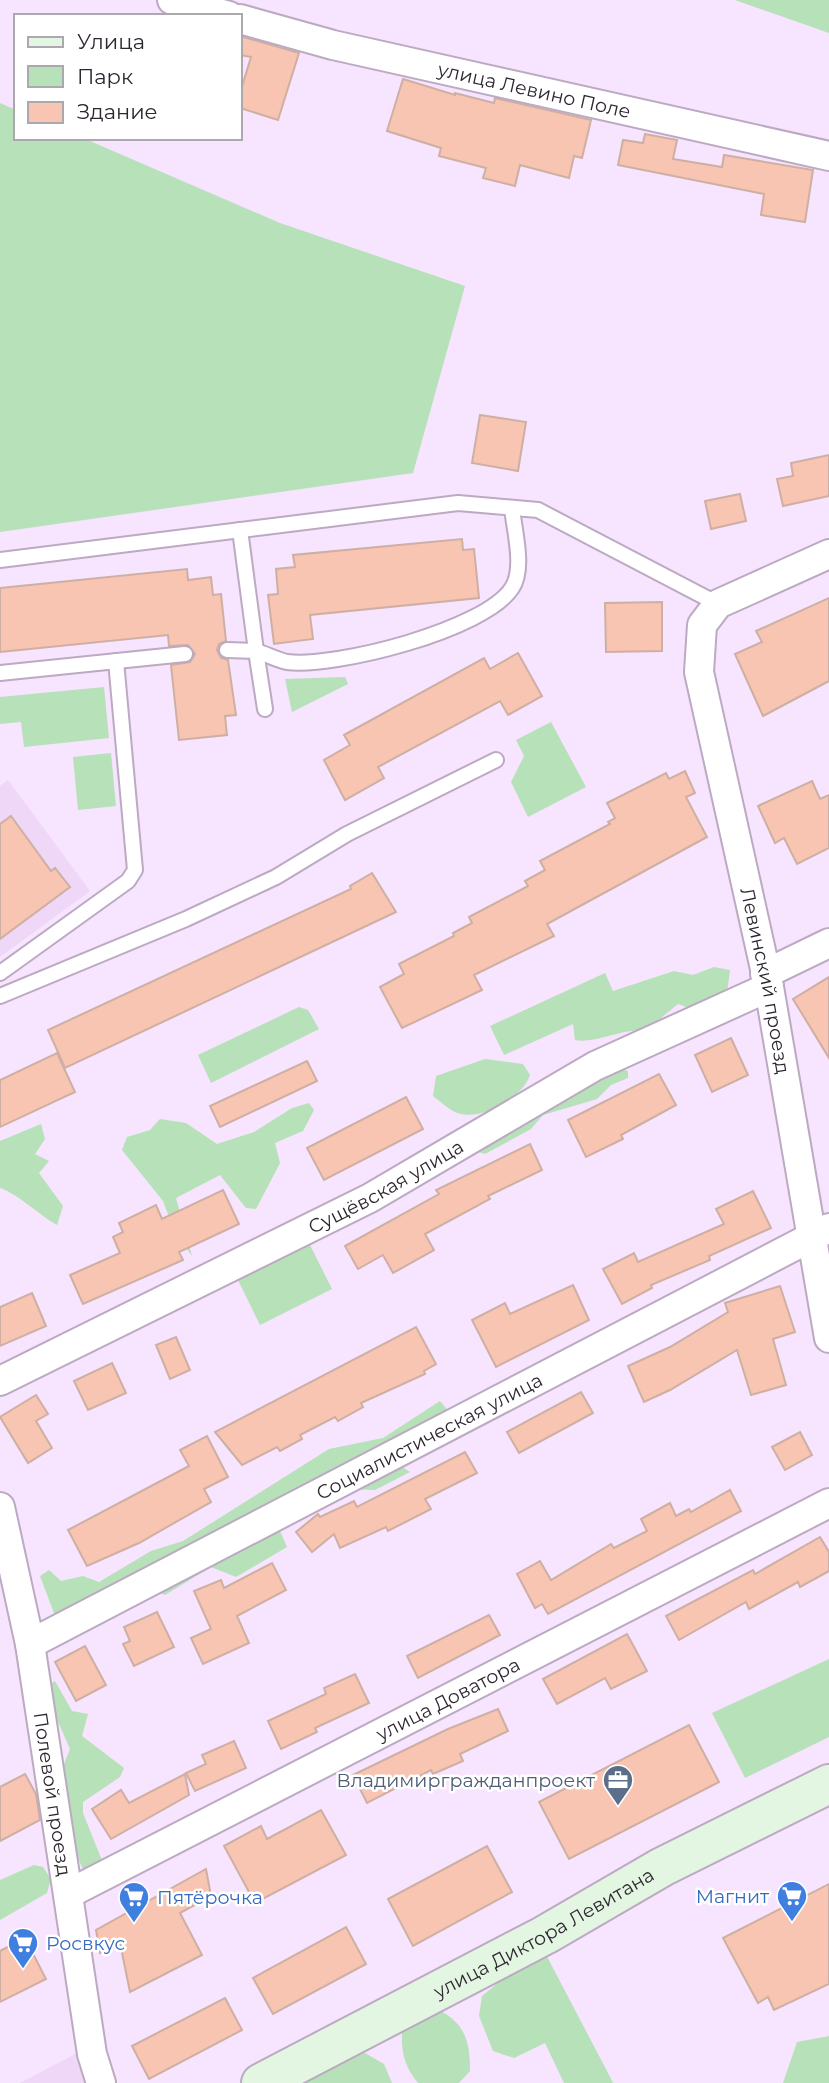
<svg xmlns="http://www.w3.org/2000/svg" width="829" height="2083" font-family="Montserrat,sans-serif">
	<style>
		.built { fill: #efd7f7 }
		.green { fill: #b6e1b9 }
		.building { fill: #f7c5b1; stroke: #cfafa3; stroke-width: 2 }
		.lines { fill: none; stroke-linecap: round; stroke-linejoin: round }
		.lane-casing { stroke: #bca9c2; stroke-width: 18 }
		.street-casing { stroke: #bca9c2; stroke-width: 32 }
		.secondary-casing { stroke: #bca9c2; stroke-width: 42 }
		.lane { stroke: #fff; stroke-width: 14 }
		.street { stroke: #fff; stroke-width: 28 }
		.secondary { stroke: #e2f6e2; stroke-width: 38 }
		.labels { text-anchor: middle; stroke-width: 5; stroke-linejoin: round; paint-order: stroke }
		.street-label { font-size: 19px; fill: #2e2731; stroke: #fff }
		.service-label { font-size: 19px; fill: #4e5e75; stroke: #fff; text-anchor: end }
		.shop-label { font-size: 19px; fill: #366cbe; stroke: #fff; text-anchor: start }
	</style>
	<rect width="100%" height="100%" fill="#f7e4fe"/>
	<!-- built -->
	<g class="built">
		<path d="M8 780 90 891 0 957V786Z"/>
		<path d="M79 2052 88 2083H20Z"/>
	</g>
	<!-- green -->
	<g class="green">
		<path d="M735 0H829V33Z"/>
		<path d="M0 103 16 110V138H83L280 223 465 286 413 473 0 532Z"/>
		<path d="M345 677 348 684 292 712 285 679Z"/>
		<path d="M104 687 109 738 24 747 21 722 0 724V697Z"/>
		<path d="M551 722 586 787 528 817 511 782 524 756 516 740Z"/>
		<path d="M111 753 116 806 78 810 73 757Z"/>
		<path d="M714 967 730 970 725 1008 697 1011 678 1004 645 1031C620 1028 599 1044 575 1040L573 1024 504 1055 490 1026 605 973 613 991 674 971 693 975Z"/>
		<path d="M299 1007 308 1010 319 1029 211 1083 198 1055Z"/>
		<path d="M485 1059 523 1064 530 1075C523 1097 484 1119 461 1114 451 1112 441 1102 433 1096L436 1076Z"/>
		<path d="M616 1067 628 1071V1078L611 1085 597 1099 543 1115 531 1129 485 1154 472 1150Z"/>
		<path d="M309 1103 314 1110 303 1131 275 1143 280 1163 256 1209 246 1208 220 1175 176 1198 192 1256 175 1233 163 1201 122 1150 127 1137 150 1130 160 1119 186 1123 217 1144 254 1132 292 1108Z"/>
		<path d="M41 1124 45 1139 35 1154 49 1161 39 1173 63 1206 57 1225C38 1214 18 1194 0 1188V1141Z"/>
		<path d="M309 1243 332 1289 260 1325 237 1278Z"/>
		<path d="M440 1401 450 1413 382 1454 410 1472 375 1490 348 1489 277 1524 287 1547 236 1577 211 1567 165 1595 123 1578 108 1586 90 1623 60 1629 40 1576 49 1570 61 1581 83 1576 99 1582 151 1551 183 1541 329 1449 383 1438Z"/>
		<path d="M829 1659V1737L745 1778 712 1713Z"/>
		<path d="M55 1681 72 1711 88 1714 82 1736 124 1768 120 1777 83 1802V1813L103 1863 86 1876 74 1849 60 1774 70 1749 49 1701V1685Z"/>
		<path d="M34 1865 43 1867 51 1879 47 1893 0 1920V1880Z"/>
		<path d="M542 1947 608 2073 613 2083H564L545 2043 514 2058 493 2051 479 2016 482 1996Z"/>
		<path d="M437 2009C465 2023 470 2041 470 2071L459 2083H418C404 2066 401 2051 402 2030Z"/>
		<path d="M829 2036V2083H783L797 2042Z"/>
		<path d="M365 2053 384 2064 392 2083H285Z"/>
	</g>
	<!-- building -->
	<g class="building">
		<path d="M240 36 299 53 278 120 240 108V93L251 57 240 55Z"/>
		<path d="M403 79 455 95V93L494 103 495 98 591 120 582 158 574 156 569 178 520 165 515 186 483 178 486 168 439 156 441 148 387 131Z"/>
		<path d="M645 134 677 140 673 159 722 167 724 155 813 170 805 222 761 215 764 194 618 165 623 140 643 143Z"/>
		<path d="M480 415 526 422 518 471 472 463Z"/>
		<path d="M829 455V496L783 506 777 479 793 476 791 463Z"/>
		<path d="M740 494 746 521 711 529 705 501Z"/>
		<path d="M462 539 463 550 474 549 479 598 310 615 313 639 274 644 268 595 278 594 276 569 295 567 293 555Z"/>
		<path d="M187 569 188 580 211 577 213 595 221 594 226 641 219 644 217 650 221 658 228 660 236 715 225 716 227 735 179 740 171 665 190 662 195 654 188 645 169 646 168 635 0 652V588Z"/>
		<path d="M829 598V681L763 716 735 654 762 642 756 631Z"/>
		<path d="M662 602V651L606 652 605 603Z"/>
		<path d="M518 653 542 696 508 715 500 701 378 767 384 778 345 800 324 760 350 745 344 735 484 658 490 669Z"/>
		<path d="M685 771 695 793 686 797 707 837 547 924 554 936 474 975 482 990 402 1028 380 987 404 974 399 964 454 936 453 933 472 923 469 917 528 886 525 881 545 870 540 861 610 824 608 822 615 818 607 803 666 773 669 779Z"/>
		<path d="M812 781 820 799 829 795V848L797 864 784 838 775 843 758 806Z"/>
		<path d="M11 816 51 871 55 868 70 887 0 939V824Z"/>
		<path d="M372 873 396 912 65 1068 48 1030 351 889 350 886Z"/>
		<path d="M829 977V1058L793 999Z"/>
		<path d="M731 1038 748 1075 712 1092 695 1055Z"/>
		<path d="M57 1053 75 1092 0 1127V1080Z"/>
		<path d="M307 1061 317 1081 220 1127 210 1106Z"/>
		<path d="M659 1074 676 1105 621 1135 623 1139 586 1157 568 1120Z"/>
		<path d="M406 1097 423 1129 324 1180 307 1148Z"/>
		<path d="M530 1144 542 1170 488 1196 490 1199 425 1234 434 1250 393 1273 383 1255 358 1269 345 1246 439 1194 436 1190Z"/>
		<path d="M223 1190 239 1224 179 1252 183 1260 83 1304 70 1275 120 1253 113 1237 123 1232 119 1223 156 1205 162 1219Z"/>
		<path d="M753 1191 771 1228 709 1256 710 1260 651 1285 652 1288 622 1304 603 1269 634 1253 638 1262 724 1224 716 1209Z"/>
		<path d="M573 1285 589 1320 496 1367 472 1320 505 1303 510 1314Z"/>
		<path d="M780 1286 795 1332 773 1339 786 1385 751 1395 737 1350 670 1390 644 1402 628 1366 670 1347 728 1312 725 1303Z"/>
		<path d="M32 1293 46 1326 0 1346V1307Z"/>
		<path d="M416 1327 436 1364 424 1371 425 1374 361 1403 363 1407 338 1421 335 1417 300 1435 302 1439 280 1451 277 1447 242 1465 215 1432Z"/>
		<path d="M176 1337 190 1370 170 1379 156 1345Z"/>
		<path d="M112 1363 126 1393 88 1410 74 1381Z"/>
		<path d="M581 1392 593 1413 519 1453 507 1432Z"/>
		<path d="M36 1395 48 1414 36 1421 52 1448 28 1463 0 1417Z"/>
		<path d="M800 1432 812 1455 785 1470 772 1447Z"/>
		<path d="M207 1436 228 1477 204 1489 211 1502 139 1543 87 1566 68 1530 189 1466 180 1450Z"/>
		<path d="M465 1452 477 1473 425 1499 431 1509 388 1531 386 1527 340 1548 334 1534 312 1552 296 1532 318 1514 320 1517 354 1501 357 1507Z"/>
		<path d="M730 1490 741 1511 548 1614 542 1604 535 1608 517 1574 540 1561 551 1580 611 1544 614 1548 647 1531 641 1519 670 1503 676 1516 689 1509 691 1512Z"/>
		<path d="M820 1537 829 1552V1571L800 1587 798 1582 749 1609 746 1602 679 1640 666 1616 753 1570 755 1574Z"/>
		<path d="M272 1563 286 1590 237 1616 249 1643 203 1664 191 1638 211 1629 194 1591 221 1580 224 1588Z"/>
		<path d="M157 1612 174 1647 134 1666 123 1644 130 1641 124 1627Z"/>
		<path d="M489 1615 500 1635 418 1678 407 1656Z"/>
		<path d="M627 1634 647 1671 611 1689 605 1678 557 1704 543 1679Z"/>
		<path d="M85 1646 106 1685 76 1701 55 1662Z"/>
		<path d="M355 1674 369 1703 315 1728 317 1732 281 1749 268 1721 326 1694 324 1688Z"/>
		<path d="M498 1709 508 1731 460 1754 463 1761 433 1774 431 1770 367 1803 353 1775 448 1729Z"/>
		<path d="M689 1725 719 1782 569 1859 539 1802Z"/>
		<path d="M234 1741 246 1768 195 1791 186 1773 206 1764 202 1755Z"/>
		<path d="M25 1774 36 1794 40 1820 0 1841V1787Z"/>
		<path d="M185 1774 189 1795 111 1839 92 1809 121 1790 129 1803Z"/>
		<path d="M321 1810 346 1855 255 1903 224 1846 261 1826 267 1839Z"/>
		<path d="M487 1846 512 1892 413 1946 388 1899Z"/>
		<path d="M206 1869 211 1896 180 1913 202 1955 130 1992 120 1943 100 1953 96 1930Z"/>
		<path d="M829 1884V1984L774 2010 768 1997 758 2003 723 1938Z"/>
		<path d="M346 1927 366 1964 273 2014 253 1978Z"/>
		<path d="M25 1938 46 1979 0 2002V1951Z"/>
		<path d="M225 1998 242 2030 149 2079 132 2046Z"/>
	</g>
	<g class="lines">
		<!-- lane casing -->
		<g class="lane-casing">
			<g id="lane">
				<path d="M240 530 256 651C266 654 277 660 287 662 335 668 485 630 512 588 525 568 514 530 512 508"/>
				<path d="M0 560 458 503 538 510 718 604"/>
				<path d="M227 650 256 651 265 709"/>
				<path d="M0 673 185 654"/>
				<path d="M0 973 128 881 135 870 116 661"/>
				<path d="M0 996 186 919 276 877 347 834 496 760"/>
			</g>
		</g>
		<!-- street casing -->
		<g class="street-casing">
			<g id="street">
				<path d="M172 0 229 16"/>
				<path id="s1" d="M240 19 333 45 829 156"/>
				<path id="s2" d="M829 554 718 604 702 625 699 672 769 987 829 1338"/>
				<path d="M765 974 829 943"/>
				<path id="s3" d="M0 1381 370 1198 595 1066 769 987"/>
				<path id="s4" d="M0 1507 30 1644 92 2054 101 2083"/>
				<path id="s5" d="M30 1644 829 1228"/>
				<path id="s6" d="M68 1894 829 1503"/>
			</g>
		</g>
		<!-- secondary casing -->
		<g class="secondary-casing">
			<g id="secondary">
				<path id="s7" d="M261 2083 545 1935 662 1867 829 1784"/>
			</g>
		</g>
		<!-- lane -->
		<use href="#lane" class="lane"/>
		<!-- street -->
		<use href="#street" class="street"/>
		<!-- secondary -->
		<use href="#secondary" class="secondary"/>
	</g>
	<!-- icons -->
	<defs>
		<g id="office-pin" transform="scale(1.575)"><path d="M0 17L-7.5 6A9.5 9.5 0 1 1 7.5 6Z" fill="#5c6f8a" stroke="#fff"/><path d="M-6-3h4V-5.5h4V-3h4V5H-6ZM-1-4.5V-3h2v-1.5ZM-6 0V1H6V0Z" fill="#fff"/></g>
		<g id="supermarket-pin" transform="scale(1.575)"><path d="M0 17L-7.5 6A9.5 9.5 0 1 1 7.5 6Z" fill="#3f7fe0" stroke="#fff"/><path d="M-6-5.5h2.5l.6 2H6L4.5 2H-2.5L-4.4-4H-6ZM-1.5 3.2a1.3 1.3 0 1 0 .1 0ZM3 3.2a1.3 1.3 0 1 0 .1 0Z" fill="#fff"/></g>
	</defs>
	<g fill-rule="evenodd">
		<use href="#office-pin" x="618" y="1780"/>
		<use href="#supermarket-pin" x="792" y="1896"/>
		<use href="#supermarket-pin" x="134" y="1897"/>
		<use href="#supermarket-pin" x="23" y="1943"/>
	</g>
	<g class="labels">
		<!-- street labels -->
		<g class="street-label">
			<text dy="7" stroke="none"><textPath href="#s1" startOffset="303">улица Левино Поле</textPath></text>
			<text dy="7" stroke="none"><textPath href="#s2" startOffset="511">Левинский проезд</textPath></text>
			<text dy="7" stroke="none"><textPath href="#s3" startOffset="432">Сущёвская улица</textPath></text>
			<text dy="7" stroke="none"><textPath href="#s5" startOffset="450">Социалистическая улица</textPath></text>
			<text dy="7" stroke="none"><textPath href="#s6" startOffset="427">улица Доватора</textPath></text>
			<text dy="7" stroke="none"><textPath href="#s4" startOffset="292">Полевой проезд</textPath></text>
			<text dy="7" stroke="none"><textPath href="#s7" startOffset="320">улица Диктора Левитана</textPath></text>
		</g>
		<!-- service labels -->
		<g class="service-label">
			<text x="595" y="1787">Владимиргражданпроект</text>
		</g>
		<!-- shop labels -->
		<g class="shop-label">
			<text x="769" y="1903" text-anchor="end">Магнит</text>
			<text x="157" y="1904">Пятёрочка</text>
			<text x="46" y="1950">Росвкус</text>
		</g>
	</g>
	<!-- legend -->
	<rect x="14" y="14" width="228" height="126" fill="#ffffff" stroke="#aba9ad" stroke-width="2"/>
	<rect x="28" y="37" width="35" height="10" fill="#e2f6e2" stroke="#aba9ad" stroke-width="2"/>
	<text x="77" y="49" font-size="21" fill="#2e2731">Улица</text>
	<rect x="28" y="66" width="35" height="21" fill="#b6e1b9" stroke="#aba9ad" stroke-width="2"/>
	<text x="77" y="84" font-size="21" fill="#2e2731">Парк</text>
	<rect x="28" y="102" width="35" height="21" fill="#f7c5b1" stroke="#aba9ad" stroke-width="2"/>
	<text x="77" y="119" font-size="21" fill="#2e2731">Здание</text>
</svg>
